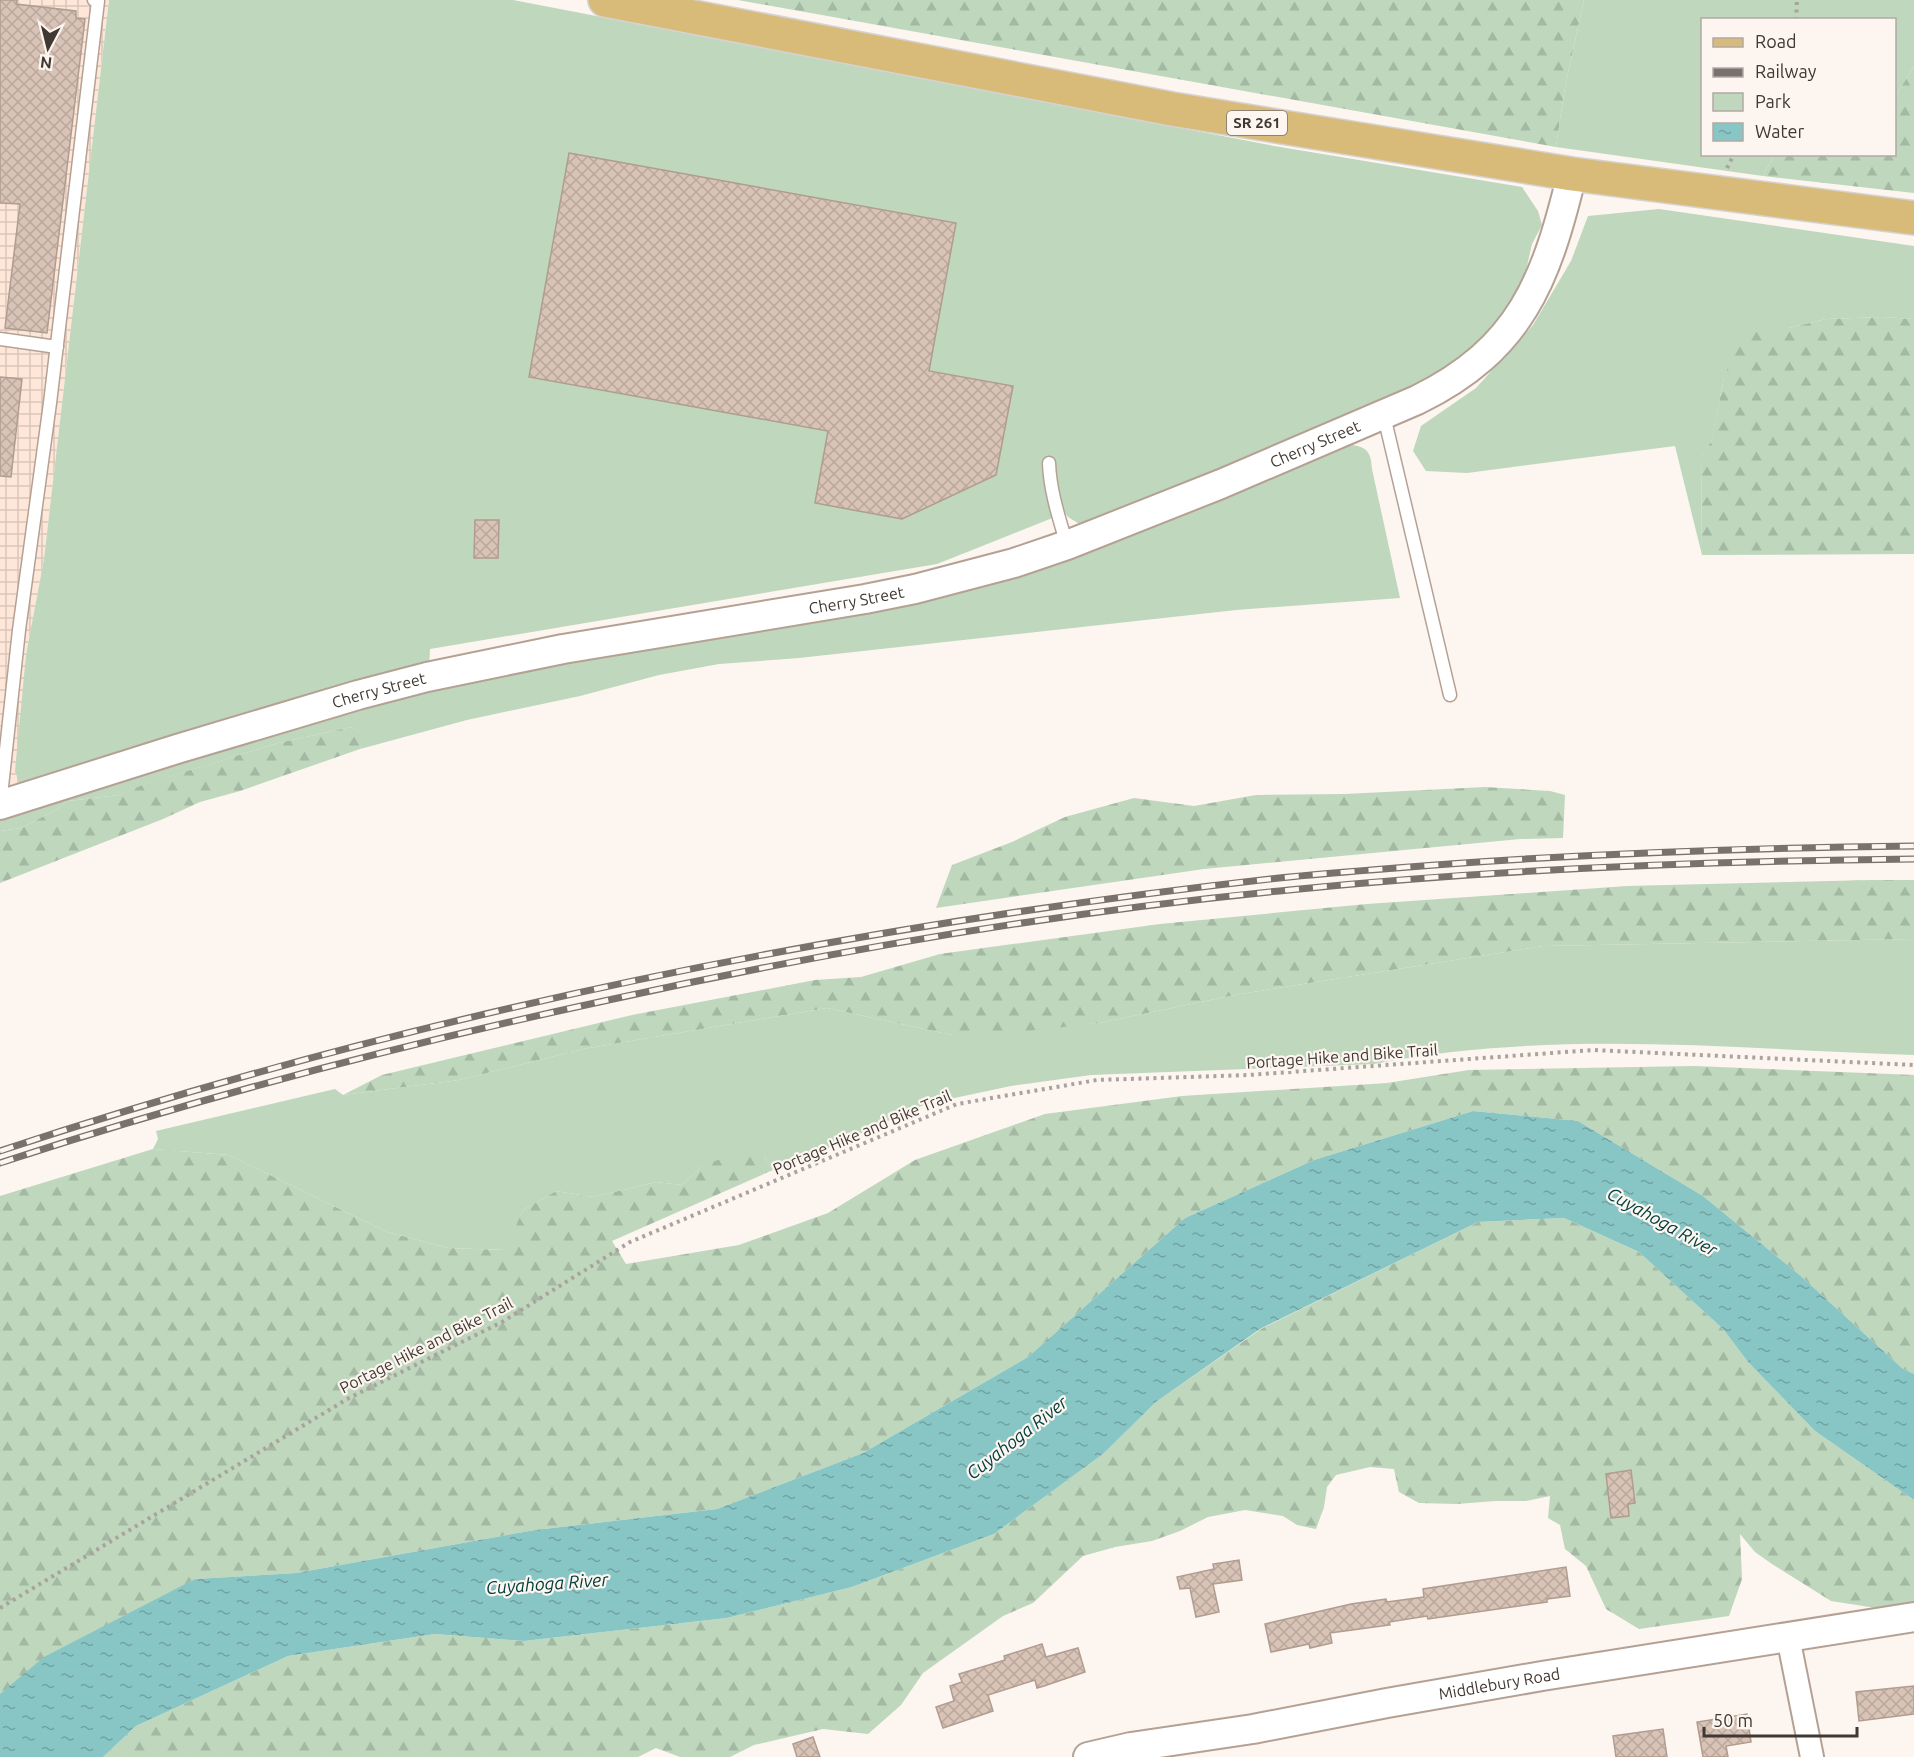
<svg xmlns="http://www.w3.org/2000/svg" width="1914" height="1757" font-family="Ubuntu,sans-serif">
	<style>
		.industrial { fill: url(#industrial-grid) }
		.green { fill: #bed7bd }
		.forest { fill: url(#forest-firs) }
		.water { fill: url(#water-ripples) }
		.building { fill: url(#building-cross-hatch); stroke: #b09c90; stroke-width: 1.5 }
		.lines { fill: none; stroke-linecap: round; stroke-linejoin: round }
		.service-casing { stroke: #b5a194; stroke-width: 15 }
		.minor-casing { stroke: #b5a194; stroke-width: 26 }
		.tertiary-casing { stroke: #b5a194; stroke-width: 32 }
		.primary-casing { stroke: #d5d3d2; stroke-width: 36 }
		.path { stroke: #aaa29d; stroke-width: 4; stroke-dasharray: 3 4.5; stroke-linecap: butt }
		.service { stroke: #fff; stroke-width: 12 }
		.minor { stroke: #fff; stroke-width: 22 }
		.tertiary { stroke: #fff; stroke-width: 28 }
		.primary { stroke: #d8bb79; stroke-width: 33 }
		.rail-casing { stroke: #79716c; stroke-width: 7 }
		.rail { stroke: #fdf5ef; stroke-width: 4.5; stroke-dasharray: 14; stroke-linecap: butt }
		.labels { text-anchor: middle; stroke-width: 4.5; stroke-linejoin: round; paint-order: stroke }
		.shield { fill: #fdf5ef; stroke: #79716b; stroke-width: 1.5 }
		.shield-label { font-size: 15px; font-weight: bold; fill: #403833 }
		.street-label { font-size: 16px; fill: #403833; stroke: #fdf5ef }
		.water-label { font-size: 18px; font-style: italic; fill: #024040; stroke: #fdf5ef }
	</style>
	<defs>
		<pattern id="industrial-grid" width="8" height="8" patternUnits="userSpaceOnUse" patternTransform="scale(1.5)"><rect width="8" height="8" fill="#fee7d8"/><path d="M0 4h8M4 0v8" fill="none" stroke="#dbc7ba"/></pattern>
		<pattern id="forest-firs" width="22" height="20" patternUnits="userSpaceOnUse" patternTransform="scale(1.5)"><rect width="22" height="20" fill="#bed7bd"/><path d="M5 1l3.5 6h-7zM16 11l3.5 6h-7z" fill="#a4b9a3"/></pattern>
		<pattern id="water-ripples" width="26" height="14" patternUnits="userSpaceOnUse" patternTransform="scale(1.5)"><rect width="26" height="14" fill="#88c6c6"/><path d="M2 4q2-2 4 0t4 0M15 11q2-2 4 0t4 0" fill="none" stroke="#71a2a1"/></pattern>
		<pattern id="building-cross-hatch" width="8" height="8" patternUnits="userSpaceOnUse" patternTransform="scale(1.5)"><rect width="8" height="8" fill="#d8c3b6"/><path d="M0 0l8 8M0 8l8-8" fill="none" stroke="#baa89d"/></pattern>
	</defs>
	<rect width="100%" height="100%" fill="#fdf5ef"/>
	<!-- industrial -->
	<path class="industrial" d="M0 0H109L44 559 26 655 21 787 0 794Z"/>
	<!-- green -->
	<g class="green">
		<path d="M109 0H513L1274 146 1522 187 1538 211 1542 225 1532 244 1525 275 1513 298 1491 328 1471 351 1400 398 1081 525 1068 517 1065 513 937 564 430 649 429 668 21 787 15 771 26 655 44 559Z"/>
		<path d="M1584 0H1914V66L1895 97 1894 20H1702V154L1774 155 1763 176 1556 147 1565 87Z"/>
		<path d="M1659 209 1914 246V319L1883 317 1826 319 1789 328 1724 378 1711 443 1701 457 1702 555 1675 446 1467 473 1426 471 1413 451 1421 426 1476 388 1533 325 1571 261 1588 216Z"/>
		<path d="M1348 444C1366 447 1371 450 1372 469L1400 598 1236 610 799 658 719 664 659 675 580 696 467 720 360 749 365 737 351 727 278 743 146 784 119 795 68 801 54 811 21 828 0 831V813L363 702 788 620Z"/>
		<path d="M1914 939V1055C1734 1049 1552 1029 1374 1064L1091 1075 1011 1086 926 1104 776 1171 773 1170 764 1156 701 1167 682 1185 656 1182 593 1197 556 1191 523 1210 506 1250 449 1248 387 1232 229 1155 153 1149 158 1139 156 1131 335 1089 343 1095 459 1080 583 1049 827 1008 952 1035 1099 1023 1240 994 1543 946Z"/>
	</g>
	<!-- forest -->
	<g class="forest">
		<path d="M738 0H1584L1565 87 1556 147Z"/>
		<path d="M1914 66V193L1763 176 1774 155 1894 154 1895 97Z"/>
		<path d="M1883 317 1914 319V554L1702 555 1701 457 1711 442 1724 378 1736 347 1744 334 1789 328 1826 319Z"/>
		<path d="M351 727 366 737 360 749 240 791 200 802 163 819 0 883V831L21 828 54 811 68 801 119 795 145 784 278 743Z"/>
		<path d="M1485 787 1550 791 1565 795 1563 838 1520 839 1204 869 936 908 952 865 1012 842 1065 817 1134 798 1194 806 1256 795 1345 794Z"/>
		<path d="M1872 880H1914V939L1543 946 1240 994 1099 1023 1001 1034 952 1035 827 1008 583 1049 459 1080 343 1095 382 1075 632 1015 815 980 861 977 940 954 1160 924 1367 904 1627 886Z"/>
		<path d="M1694 1066 1914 1075V1374L1902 1368 1802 1277 1703 1196 1578 1121 1473 1111 1314 1160 1185 1218 1028 1357 863 1453 717 1509 535 1530 296 1573 195 1579 0 1694V1196L153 1149 229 1155 387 1232 449 1248 505 1250 523 1210 556 1191 593 1197 656 1182 682 1185 701 1167 739 1151 764 1156 773 1170 612 1241 626 1264 739 1245 828 1213 915 1160 1045 1114 1182 1096 1387 1083 1469 1070Z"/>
		<path d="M1564 1218 1639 1252 1723 1329 1748 1362 1815 1431 1914 1500V1605L1876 1608 1831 1601 1772 1564 1755 1552 1740 1534 1742 1579 1729 1616 1639 1629 1606 1609 1586 1566 1565 1549 1560 1525 1548 1518 1550 1496 1526 1501H1495L1457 1504 1419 1503 1399 1492 1394 1469 1370 1467 1336 1475 1327 1487 1324 1507 1316 1529 1297 1525 1283 1516 1245 1510 1208 1517 1180 1531 1152 1541 1115 1547 1083 1556 1033 1603 1003 1616 923 1673 901 1705 868 1734 823 1729 754 1745 730 1757H680L656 1748 638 1757H103L136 1726 288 1656 435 1634 524 1641 727 1618 852 1587 994 1534 1103 1454 1156 1402 1261 1329 1478 1222Z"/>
	</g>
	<!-- water -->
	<path class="water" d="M1473 1111 1578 1121 1703 1196 1802 1277 1902 1368 1914 1374V1500L1815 1431 1748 1362 1723 1329 1639 1252 1564 1218 1478 1222 1260 1329 1156 1402 1103 1454 994 1534 852 1587 727 1618 524 1641 435 1634 288 1656 136 1726 103 1757H0V1694L44 1657 195 1579 296 1573 535 1530 717 1509 863 1453 1028 1357 1185 1218 1314 1160Z"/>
	<!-- building -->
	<g class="building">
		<path d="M0 0H17L16 4 76 11V18L85 19 47 333 5 328 20 204 0 203Z"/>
		<path d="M569 153 956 223 929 371 1013 386 996 475 902 519 815 503 828 431 529 377Z"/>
		<path d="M0 377 22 379 11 477 0 476Z"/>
		<path d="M475 520H499L498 558H474Z"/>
		<path d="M1631 1470 1635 1503 1628 1504 1629 1516 1611 1518 1606 1474Z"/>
		<path d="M1239 1560 1242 1580 1213 1584 1219 1612 1196 1617 1190 1588 1180 1589 1177 1577 1214 1569 1213 1564Z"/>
		<path d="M1566 1567 1570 1596 1547 1599V1602L1428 1619 1427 1616 1389 1622 1390 1625 1330 1633 1332 1643 1310 1648 1309 1644 1271 1652 1265 1624 1351 1604 1386 1599 1387 1602 1424 1597 1423 1589Z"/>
		<path d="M1042 1644 1046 1657 1078 1648 1085 1672 1044 1686 1037 1688 1035 1680 988 1695 993 1711 943 1728 936 1707 954 1701 950 1686 962 1682 959 1674 1005 1660 1004 1656Z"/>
		<path d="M1914 1686V1714L1859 1721 1856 1692Z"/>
		<path d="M1747 1714 1751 1742 1726 1746 1728 1757H1703L1697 1722Z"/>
		<path d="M1663 1729 1667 1757H1616L1613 1736Z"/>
		<path d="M813 1737 820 1757H797L793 1744Z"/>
	</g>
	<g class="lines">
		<!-- service casing -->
		<g class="service-casing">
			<g id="service">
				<path d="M0 339 57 347"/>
				<path d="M1384 416 1450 695"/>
				<path d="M1049 463C1050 491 1059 518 1067 545"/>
				<path d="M0 805 19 630 50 403 98 1 94 0"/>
			</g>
		</g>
		<!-- minor casing -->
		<g class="minor-casing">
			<path id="minor" d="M1788 1637 1812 1757"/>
		</g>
		<!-- tertiary casing -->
		<g class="tertiary-casing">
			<g id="tertiary">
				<path id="s1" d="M0 805 177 749 358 695 427 677 563 649 865 599 915 589 1014 563 1067 545 1221 484 1417 400C1521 349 1546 281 1572 174"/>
				<path id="s2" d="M1088 1757 1131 1747 1253 1729 1387 1703 1542 1676 1914 1617"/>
			</g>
		</g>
		<!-- primary casing -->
		<g class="primary-casing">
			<path id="primary" d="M605 0 1172 109 1572 174 1914 218"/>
		</g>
		<!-- path -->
		<g class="path">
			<path d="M1796 20 1797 0"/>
			<path d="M1727 168 1734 154"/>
			<path d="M0 1608 349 1398 502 1322 630 1242 957 1104 1097 1080 1249 1075 1593 1050 1914 1065"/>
		</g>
		<!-- service -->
		<use href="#service" class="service"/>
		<!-- minor -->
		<use href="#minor" class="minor"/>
		<!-- tertiary -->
		<use href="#tertiary" class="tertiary"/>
		<!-- primary -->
		<use href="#primary" class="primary"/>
		<!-- rail casing -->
		<g class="rail-casing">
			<g id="rail">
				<path d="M0 1151C414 1014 846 926 1279 878 1318 874 1357 871 1396 868 1569 854 1741 848 1914 846"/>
				<path d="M0 1163C198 1098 400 1045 604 1001 830 951 1059 912 1289 890 1497 869 1705 861 1914 859"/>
			</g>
		</g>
		<!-- rail -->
		<use href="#rail" class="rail"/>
	</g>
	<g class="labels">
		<!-- shield labels -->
		<rect class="shield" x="1227" y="111" width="60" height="24" rx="4.5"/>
		<g class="shield-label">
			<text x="1257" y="128">SR 261</text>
		</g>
		<!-- street labels -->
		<g class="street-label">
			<text dy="6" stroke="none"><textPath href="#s1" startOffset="1368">Cherry Street</textPath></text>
			<text dy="6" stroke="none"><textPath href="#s1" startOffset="882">Cherry Street</textPath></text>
			<text dy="6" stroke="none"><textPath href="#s1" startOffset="396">Cherry Street</textPath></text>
			<text transform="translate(1342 1056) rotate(-4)" y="6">Portage Hike and Bike Trail</text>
			<text transform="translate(862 1132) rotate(-23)" y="6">Portage Hike and Bike Trail</text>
			<text transform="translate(426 1345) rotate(-27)" y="6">Portage Hike and Bike Trail</text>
			<text dy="6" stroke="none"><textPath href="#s2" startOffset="418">Middlebury Road</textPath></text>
		</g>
		<!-- water labels -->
		<g class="water-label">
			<text transform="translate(1662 1222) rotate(29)" y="6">Cuyahoga River</text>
			<text transform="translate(1017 1438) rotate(-38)" y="6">Cuyahoga River</text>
			<text transform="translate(547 1584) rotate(-4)" y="6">Cuyahoga River</text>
		</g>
	</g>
	<!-- legend -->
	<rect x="1701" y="18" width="195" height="138" fill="#fdf5ef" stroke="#b1a9a4" stroke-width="1.5"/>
	<rect x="1713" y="38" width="30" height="9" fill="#d8bb79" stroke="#b1a9a4" stroke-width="1.5"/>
	<text x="1755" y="48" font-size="18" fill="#403833">Road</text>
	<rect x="1713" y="68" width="30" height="9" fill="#79716c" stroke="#b1a9a4" stroke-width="1.5"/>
	<text x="1755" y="78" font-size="18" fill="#403833">Railway</text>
	<rect x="1713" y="93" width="30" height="18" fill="#bed7bd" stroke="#b1a9a4" stroke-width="1.5"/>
	<text x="1755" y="108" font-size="18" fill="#403833">Park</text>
	<rect x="1713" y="123" width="30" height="18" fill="url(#water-ripples)" stroke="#b1a9a4" stroke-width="1.5"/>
	<text x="1755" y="138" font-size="18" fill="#403833">Water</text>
	<!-- north arrow -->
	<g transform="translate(48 48) rotate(187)" stroke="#fdf5ef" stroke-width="4.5" paint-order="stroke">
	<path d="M0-4.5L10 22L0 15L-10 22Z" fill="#403833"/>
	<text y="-9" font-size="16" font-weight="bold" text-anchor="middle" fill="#403833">N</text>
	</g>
	<!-- scale -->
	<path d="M1704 1727v9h153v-9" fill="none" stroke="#403833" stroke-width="3"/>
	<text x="1713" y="1727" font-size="18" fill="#403833" stroke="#fdf5ef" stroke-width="4.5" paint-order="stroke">50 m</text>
</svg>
